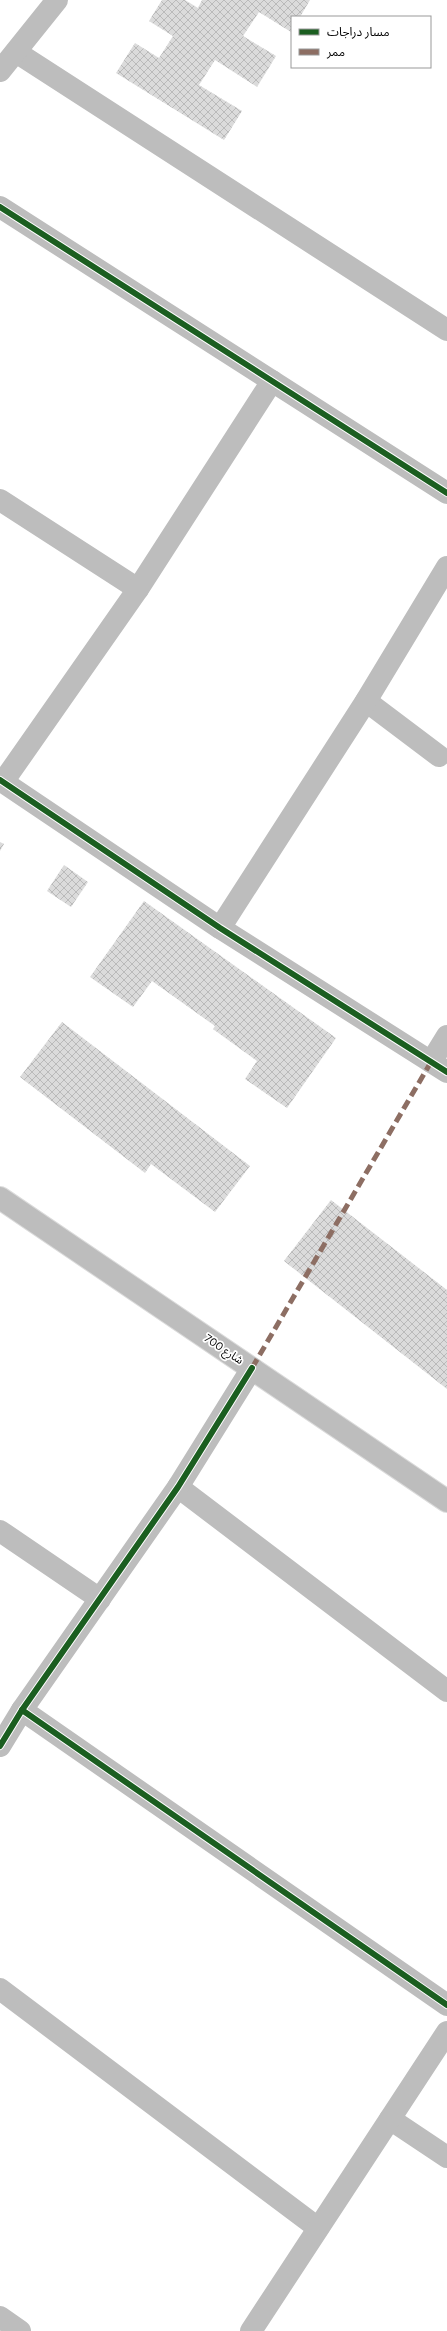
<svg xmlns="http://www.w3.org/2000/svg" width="447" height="2331" font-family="Figtree,'Noto Sans Arabic',sans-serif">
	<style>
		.building { fill: url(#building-cross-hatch) }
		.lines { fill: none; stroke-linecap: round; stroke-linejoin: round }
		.major-casing { stroke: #dbdbdb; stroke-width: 24 }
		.minor { stroke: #bdbdbd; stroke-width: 22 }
		.major { stroke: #bdbdbd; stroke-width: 22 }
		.quiet { stroke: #8d6e63; stroke-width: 5; stroke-dasharray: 10 5; stroke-linecap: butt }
		.cycleway-casing { stroke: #fff; stroke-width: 8 }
		.cycleway { stroke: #1b5e20; stroke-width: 6 }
		.labels { text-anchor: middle; stroke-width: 3.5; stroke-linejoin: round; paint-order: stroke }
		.street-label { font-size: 11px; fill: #000; stroke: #fff }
	</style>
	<defs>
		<pattern id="building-cross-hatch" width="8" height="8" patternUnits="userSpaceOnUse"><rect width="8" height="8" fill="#dbdbdb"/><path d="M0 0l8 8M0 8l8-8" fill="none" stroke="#bababa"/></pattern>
	</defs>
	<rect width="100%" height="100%" fill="#fff"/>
	<!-- building -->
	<g class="building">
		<path d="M162 0H185L198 8 202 0H310L300 17H292L291 32 259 12 243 36 276 56 257 87 215 60 199 85 242 111 224 140 116 73 135 43 159 58 173 36 149 21Z"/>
		<path d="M0 842 4 844 0 851Z"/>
		<path d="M64 865 88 882 71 907 47 891Z"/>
		<path d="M144 901 336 1038 287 1108 245 1079 257 1061 213 1029 215 1026 152 981 133 1007 90 977Z"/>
		<path d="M62 1022 250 1166 215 1212 151 1164 145 1173 20 1077Z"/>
		<path d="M331 1200 447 1290V1389L284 1261Z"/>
	</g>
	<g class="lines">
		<!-- major casing -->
		<g class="major-casing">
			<path id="major" d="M0 1198 447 1501"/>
		</g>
		<!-- minor -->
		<g class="minor">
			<path d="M16 52 447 330"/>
			<path d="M0 71 57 0"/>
			<path d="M0 207 447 493"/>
			<path d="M0 500 138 589"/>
			<path d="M366 701 439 756"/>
			<path d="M0 780 220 928 447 1072"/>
			<path d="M3 782 138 589 272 381"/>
			<path d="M220 928 366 701 447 567"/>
			<path d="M431 1062 447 1036"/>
			<path d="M178 1487 447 1691"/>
			<path d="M0 1531 100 1599"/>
			<path d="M22 1710 447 2005"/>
			<path d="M0 1746 22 1710 178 1487 252 1368"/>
			<path d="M0 1989 318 2228"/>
			<path d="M390 2119 447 2157"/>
			<path d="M0 2317 20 2331"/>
			<path d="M251 2331 447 2032"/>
		</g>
		<!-- major -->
		<use href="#major" class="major"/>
		<!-- quiet -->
		<path class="quiet" d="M252 1368 431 1062"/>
		<!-- cycleway casing -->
		<g class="cycleway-casing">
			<g id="cycleway">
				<path d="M0 207 447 493"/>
				<path d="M0 780 220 928 447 1072"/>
				<path d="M22 1710 447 2005"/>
				<path d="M0 1746 22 1710 178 1487 252 1368"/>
			</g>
		</g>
		<!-- cycleway -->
		<use href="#cycleway" class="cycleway"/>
	</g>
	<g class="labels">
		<!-- street labels -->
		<g class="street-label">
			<text transform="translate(224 1349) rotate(34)" y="4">شارع 700</text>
		</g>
	</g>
	<!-- legend -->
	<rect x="291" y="16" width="140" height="52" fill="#ffffff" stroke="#999999"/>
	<rect x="299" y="29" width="20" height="6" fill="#1b5e20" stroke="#999999"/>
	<text x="327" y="36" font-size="12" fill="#000000">مسار دراجات</text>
	<rect x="299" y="49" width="20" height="6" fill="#8d6e63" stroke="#999999"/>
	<text x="327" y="56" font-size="12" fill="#000000">ممر</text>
</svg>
